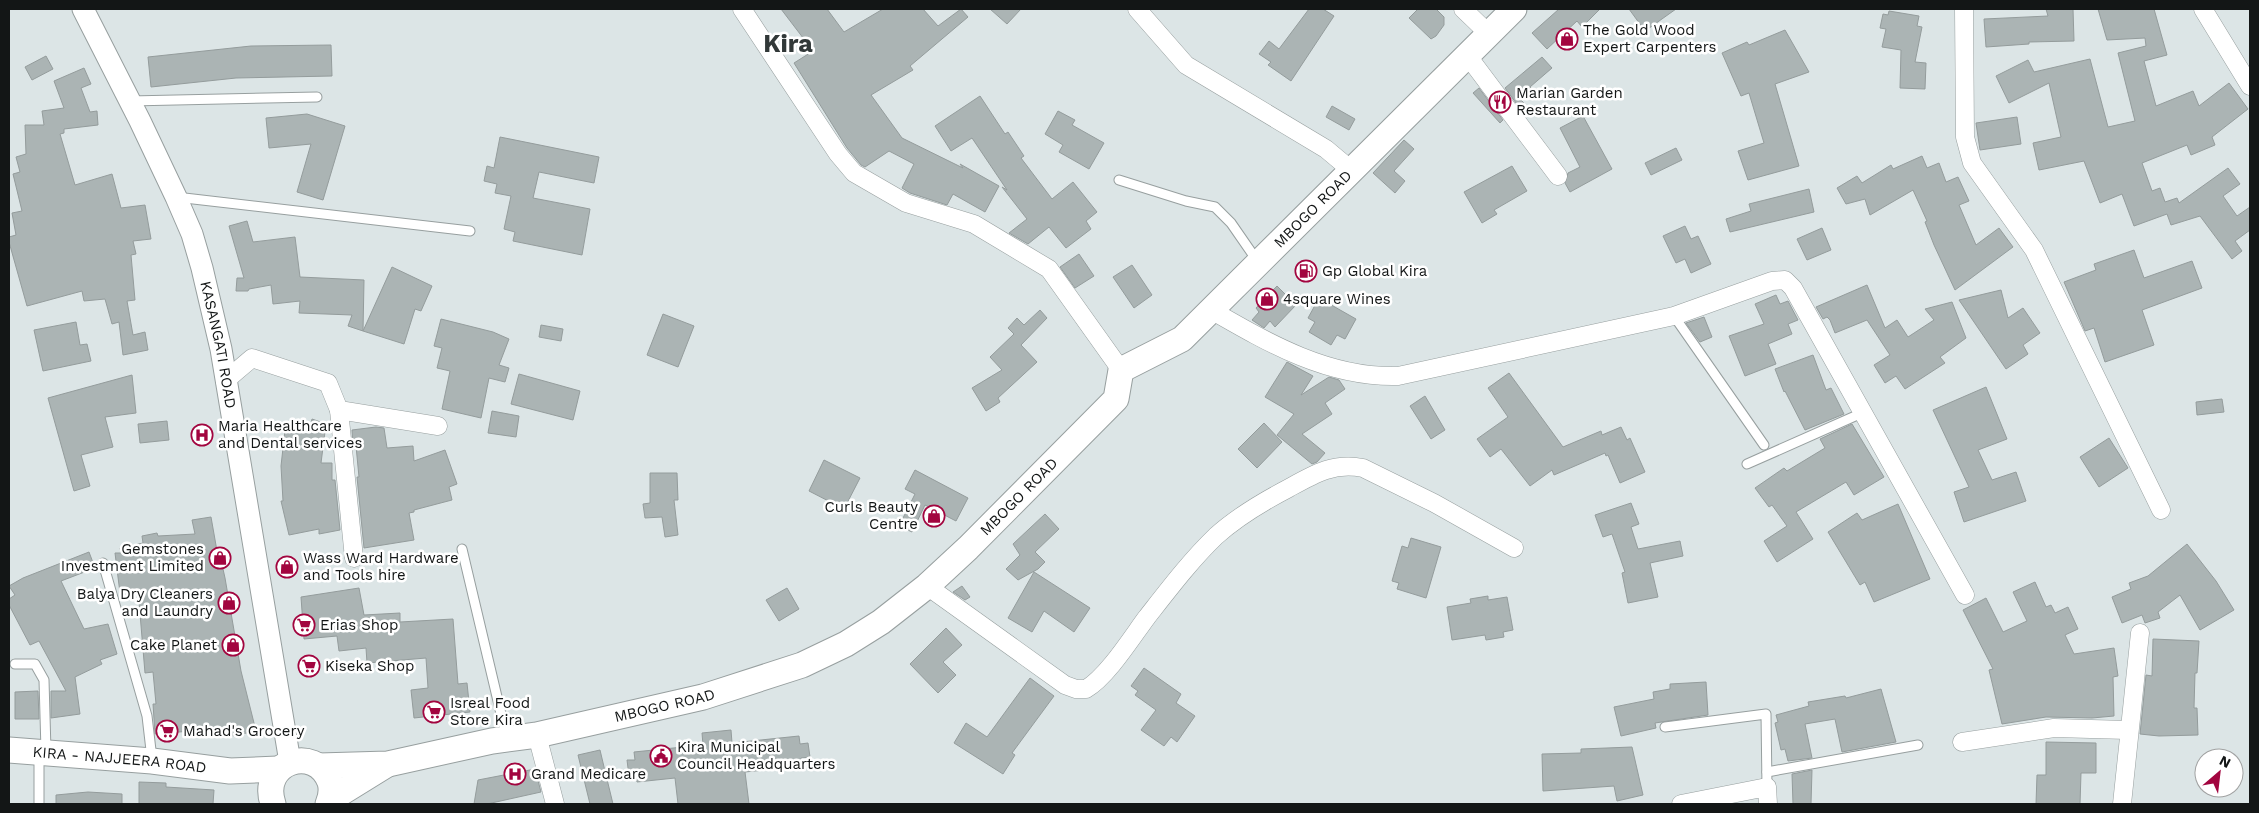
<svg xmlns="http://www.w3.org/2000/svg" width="2259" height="813" font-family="'Work Sans',sans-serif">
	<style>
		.building { fill: #abb4b4; stroke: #949c9c }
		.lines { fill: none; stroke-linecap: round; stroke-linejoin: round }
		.service-casing { stroke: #979f9f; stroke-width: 11 }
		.minor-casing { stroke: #979f9f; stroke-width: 19 }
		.tertiary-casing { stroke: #979f9f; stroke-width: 23 }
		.secondary-casing { stroke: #979f9f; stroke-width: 27 }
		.service { stroke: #fff; stroke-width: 9 }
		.minor { stroke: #fff; stroke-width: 18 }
		.tertiary { stroke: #fff; stroke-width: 21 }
		.secondary { stroke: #fff; stroke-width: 25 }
		.labels { text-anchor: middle; stroke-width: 5; stroke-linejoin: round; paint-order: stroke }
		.poi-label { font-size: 15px; fill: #131616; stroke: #fff; text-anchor: start }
		.street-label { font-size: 15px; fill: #131616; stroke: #fff }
		.town-label { font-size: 25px; font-weight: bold; fill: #313838; stroke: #fff }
	</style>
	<rect width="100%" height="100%" fill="#dce5e6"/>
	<!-- building -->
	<g class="building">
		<path d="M781 9H827L844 32 883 9H923L938 26 961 9 968 17 910 66 913 70 871 95 902 138 963 168 960 164 999 186 985 212 953 194 947 205 910 193 902 188 914 164 889 151 865 167 861 165 847 148 794 63 813 51Z"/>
		<path d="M990 9H1021L1007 24Z"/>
		<path d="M1309 9H1323L1334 16 1291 81 1268 65 1271 62 1259 54 1269 41 1279 49Z"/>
		<path d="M1418 9H1436L1444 17V25L1436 36 1431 39 1409 18Z"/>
		<path d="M1559 9H1600L1582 27 1577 21 1547 49 1532 33Z"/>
		<path d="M1629 9H1676L1645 31Z"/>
		<path d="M2046 9H2073L2074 41 2029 42V44L1986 47 1984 19 2048 16Z"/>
		<path d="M2098 9H2154L2167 55 2144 61 2156 106 2193 91 2199 106 2229 83 2248 109 2212 137 2215 145 2191 155 2187 145 2142 163 2152 191 2160 188 2165 202 2177 198 2179 203 2228 168 2240 184 2223 196 2237 216 2250 207V230L2235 241 2242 251 2232 259 2200 216 2171 225 2167 214 2134 226 2122 194 2100 203 2084 161 2039 170 2033 143 2061 137 2049 83 2009 103 1996 76 2028 60 2034 72 2090 59 2108 127 2135 121 2118 53 2146 46 2145 38 2107 40Z"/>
		<path d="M1889 11 1919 16 1917 26 1922 27 1915 62 1926 63 1925 89 1900 88 1901 50 1882 47 1886 29 1880 28 1883 14 1888 15Z"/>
		<path d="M1785 30 1809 72 1775 84 1799 166 1748 180 1738 151 1764 143 1749 93 1741 96 1722 53 1747 42 1749 45Z"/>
		<path d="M331 45 332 76 236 78 151 87 148 57 251 46Z"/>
		<path d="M46 56 53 69 32 80 25 67Z"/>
		<path d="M1542 57 1552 68 1530 87 1532 89 1520 99 1524 103 1519 107 1505 88Z"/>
		<path d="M84 68 91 84 81 88 90 112 97 111 98 125 64 129V133L60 134 75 185 112 174 121 208 145 205 151 239 133 241 136 254 131 255 135 300 127 301 133 335 145 332 148 350 123 355 119 322 112 324 105 299 84 301 82 291 27 306 9 242V237L16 235 12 213 22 211 13 174 20 172 16 157 26 154 25 125H44L42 111 64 108 54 81Z"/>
		<path d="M1479 88 1503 120 1500 123 1473 93Z"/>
		<path d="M980 96 1005 134 1008 132 1024 156 1021 158 1052 199 1073 182 1097 212 1086 221 1091 229 1066 248 1049 227 1028 244 1009 233 1027 219 1002 187 1007 190 972 138 951 151 935 126Z"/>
		<path d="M1332 106 1355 119 1349 130 1326 117Z"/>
		<path d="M1058 111 1075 120 1072 125 1104 143 1089 169 1059 152 1063 145 1045 134Z"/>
		<path d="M307 114 345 126 323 200 297 192 311 144 269 148 266 118Z"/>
		<path d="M1583 116 1612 169 1570 192 1565 183 1568 173 1580 167 1560 128Z"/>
		<path d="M2017 117 2021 144 1980 150 1976 123Z"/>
		<path d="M500 137 599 157 594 183 539 172 533 198 590 209 582 255 513 241 515 232 504 229 511 196 495 193 497 184 484 181 487 166 494 168Z"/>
		<path d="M1404 140 1414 149 1394 171 1405 181 1395 193 1373 173Z"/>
		<path d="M1676 148 1682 160 1651 175 1645 163Z"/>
		<path d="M1922 156 1927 168 1939 163 1946 182 1958 177 1969 201 1959 205 1976 245 1999 228 2013 247 1955 290 1934 245 1925 222 1927 221 1913 190 1870 215 1865 199 1846 204 1837 188 1857 176 1862 183 1891 165 1893 169Z"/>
		<path d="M1512 166 1527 191 1494 210 1497 214 1482 223 1464 192Z"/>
		<path d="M1809 189 1814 212 1730 232 1726 219 1751 211 1749 204Z"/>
		<path d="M247 221 253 242 295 237 300 277 364 280 363 331 348 326 352 315 299 313 300 301 273 304 271 285 249 289 248 291H236L237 278H244L229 226Z"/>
		<path d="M1685 226 1691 239 1698 236 1711 264 1691 273 1685 259 1676 263 1663 236Z"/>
		<path d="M1822 228 1831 250 1807 260 1797 239Z"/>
		<path d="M2134 250 2144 278 2192 261 2202 288 2142 310 2154 345 2105 362 2094 328 2085 331 2064 282 2096 270 2094 264Z"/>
		<path d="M1079 254 1094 276 1075 288 1060 267Z"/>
		<path d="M1132 265 1152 295 1134 308 1113 277Z"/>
		<path d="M392 267 432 286 421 311 415 309 404 344 363 331Z"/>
		<path d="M1867 285 1885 328 1897 320 1908 337 1934 320 1925 309 1952 302 1966 338 1940 357 1945 363 1905 389 1896 376 1885 383 1874 365 1890 355 1867 320 1835 333 1830 320 1827 317 1823 319 1816 307Z"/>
		<path d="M1277 286 1296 305 1275 327 1270 321 1264 328 1252 320 1259 312 1256 308Z"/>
		<path d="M2001 290 2008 318 2023 308 2040 333 2023 345 2028 354 2006 369 1959 300Z"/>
		<path d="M1776 295 1780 304 1788 301 1798 320 1788 324 1792 334 1768 344 1776 364 1745 376 1729 336 1764 324 1755 304Z"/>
		<path d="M1319 298 1356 319 1345 339 1337 335 1331 345 1309 332 1315 322 1308 318Z"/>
		<path d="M1040 310 1047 318 1021 345 1037 362 998 398 1000 402 986 411 972 388 1002 370 990 357 1014 334 1008 328 1017 318 1024 325Z"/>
		<path d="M663 314 694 326 678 367 647 355Z"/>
		<path d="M1704 317 1712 337 1700 342 1686 323Z"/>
		<path d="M441 319 493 332 509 339 499 365 509 368 505 382 489 378 481 418 442 409 450 371 437 368 442 348 434 346Z"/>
		<path d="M76 322 80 345 87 344 91 361 43 371 34 330Z"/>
		<path d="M541 325 563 329 561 341 539 337Z"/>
		<path d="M1813 355 1826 390 1831 388 1844 414 1805 430 1785 391 1784 392 1775 369Z"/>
		<path d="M1287 362 1313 376 1301 395 1329 377 1339 380 1345 389 1325 403 1332 414 1302 434 1325 453 1317 462 1312 464 1277 435 1294 414 1265 397Z"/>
		<path d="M1509 373 1563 447 1601 431 1602 435 1621 427 1627 440 1630 438 1645 472 1620 483 1608 455 1606 456 1605 453 1554 475 1552 470 1530 486 1501 449 1490 457 1477 439 1508 417 1488 388Z"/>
		<path d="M519 374 580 391 573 420 511 404Z"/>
		<path d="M132 375 136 413 105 417 113 447 81 455 90 486 74 491 48 398Z"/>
		<path d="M1986 387 2007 439 1978 450 1992 480 2016 472 2026 501 1964 522 1954 492 1969 487 1933 410Z"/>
		<path d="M1425 396 1445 430 1431 439 1410 406Z"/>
		<path d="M2222 399 2224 412 2197 415 2196 402Z"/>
		<path d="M492 411 519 416 516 437 488 433Z"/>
		<path d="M312 419 326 424 321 463H332V480H335L340 530 319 534V529L289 535 281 501H283L281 466 285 430 309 431Z"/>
		<path d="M167 421 169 440 140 443 138 424Z"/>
		<path d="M1264 423 1282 442 1257 468 1238 449Z"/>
		<path d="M1852 424 1884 477 1854 495 1846 482 1796 512 1813 539 1777 562 1764 541 1787 526 1772 505 1769 507 1755 488 1784 468 1787 471 1825 448 1820 439Z"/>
		<path d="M376 427 384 428 387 448 413 446 414 461 445 450 457 484 449 487 452 500 414 510V512L409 513 414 540 364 548 357 477H359L356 446H353L352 430Z"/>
		<path d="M2109 438 2128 468 2099 487 2080 457Z"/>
		<path d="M824 460 860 478 844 509 809 491Z"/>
		<path d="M915 470 968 498 956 521 925 505 912 532 899 526 915 494 905 489Z"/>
		<path d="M650 473H677L678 500H674L678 535 665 537 662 517 645 518 643 504 650 503Z"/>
		<path d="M1631 503 1639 524 1631 527 1638 549 1680 541 1683 556 1650 563 1658 597 1628 603 1622 573 1625 572 1612 534 1603 537 1595 515Z"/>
		<path d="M1898 504 1930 579 1874 602 1865 582 1860 585 1828 532 1857 513 1862 520Z"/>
		<path d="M1045 514 1059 529 1035 552 1045 562 1038 569 1018 580 1006 569 1020 555 1013 544Z"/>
		<path d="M211 517 217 551H219L225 578 241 671 256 731 232 736 231 731 203 735V730L155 734 153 704H156L153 672 145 673 138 590 120 593 115 553H121L120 548 143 543 142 536 157 533 158 536 195 534 192 520Z"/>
		<path d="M1411 538 1441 547 1426 598 1397 589 1399 583 1392 581 1402 546 1408 548Z"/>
		<path d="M2187 544 2216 581 2234 610 2200 630 2180 595 2158 612 2160 618 2145 623 2142 615 2122 623 2112 597 2131 589 2129 583 2148 576Z"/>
		<path d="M89 552 95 568 61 581 84 629 108 624 117 654 100 660 102 664 75 677 80 714 51 718V691H66L39 641 30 645 9 605V599L15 595 9 586 23 578Z"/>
		<path d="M1034 572 1090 608 1074 632 1044 611 1032 632 1008 618Z"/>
		<path d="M2035 582 2046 607 2051 605 2055 613 2068 607 2078 629 2065 635 2074 654 2114 648 2118 676 2113 677 2114 716 2092 718 2046 717 2002 724 1989 670 1993 669 1963 610 1986 598 2003 632 2027 621 2013 592Z"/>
		<path d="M962 586 970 597 965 600 953 592Z"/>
		<path d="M359 588 364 615 400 613V622L453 619 458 684 467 683 470 712 414 718 411 690 428 688 426 658 367 663 366 648 339 651 337 636 304 639 301 597Z"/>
		<path d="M787 588 799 609 779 621 766 600Z"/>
		<path d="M1488 596V600L1507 597 1513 630 1503 632 1504 637 1486 640 1485 635 1452 640 1447 607 1471 603 1470 599Z"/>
		<path d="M946 628 962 645 943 662 956 675 938 693 910 664Z"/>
		<path d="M2153 639 2199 641 2197 673H2195L2194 708H2197L2198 735 2159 736 2140 734 2146 675 2152 676Z"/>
		<path d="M1144 668 1181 694 1176 703 1195 716 1177 742 1171 737 1164 746 1141 730 1156 710 1135 695 1138 691 1131 686Z"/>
		<path d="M1030 678 1054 696 1012 753 1015 755 1003 774 954 743 966 723 987 737Z"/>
		<path d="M1706 682 1708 715 1655 723 1656 728 1621 736 1614 707 1654 699 1653 692 1670 689V684Z"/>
		<path d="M1881 689 1896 742 1842 752 1835 719 1805 724 1812 758 1788 761 1785 749 1781 750 1775 723 1778 722 1776 715 1809 706 1808 702 1845 696 1846 698Z"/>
		<path d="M38 691 39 719H15V692Z"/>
		<path d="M731 730 732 743 799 736 800 744 808 743 810 757 801 758 802 766 745 772 749 804H678L675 778 637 782 636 775 629 776 627 760H635L634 752 703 745 702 733Z"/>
		<path d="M2046 742 2096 743V773H2081L2080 804H2036L2037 775H2046Z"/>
		<path d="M1632 747 1643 795 1617 801 1614 786 1543 791 1542 754 1581 753V749Z"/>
		<path d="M600 750 605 771 613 804H590L578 755Z"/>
		<path d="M535 769 541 792 487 804H474L478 780Z"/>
		<path d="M1812 770 1811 804H1793L1792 774Z"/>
		<path d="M139 782 166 783V787L214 790 213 804H139Z"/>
		<path d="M88 792 122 794V804H56V795Z"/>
	</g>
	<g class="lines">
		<!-- service casing -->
		<g class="service-casing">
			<g id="service">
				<path d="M130 101 317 97"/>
				<path d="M1119 180 1186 201 1215 207 1231 223 1258 262"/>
				<path d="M176 197 470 231"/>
				<path d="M1674 316 1764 445"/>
				<path d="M1747 464 1862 413"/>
				<path d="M462 549 507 739"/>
				<path d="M103 563 147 716 152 759"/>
				<path d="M15 664H35L44 680 46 751"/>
				<path d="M1665 727 1766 714 1767 787"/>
				<path d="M1767 772 1918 745"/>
				<path d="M39 804V754"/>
			</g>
		</g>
		<!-- minor casing -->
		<g class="minor-casing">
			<g id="minor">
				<path d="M742 9 838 154 854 173 906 203 974 224 1049 269 1121 370"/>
				<path d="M1137 9 1186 65 1326 149 1351 170"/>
				<path d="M1463 9 1489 34"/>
				<path d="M1964 9 1965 137 1972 163 2034 250 2161 510"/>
				<path d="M2203 9 2250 86"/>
				<path d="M1467 55 1558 176"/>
				<path d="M1211 310C1270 344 1329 378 1398 376L1674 316 1772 281 1785 280 1793 288 1965 595"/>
				<path d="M225 381 252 358 328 383 339 410 438 426"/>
				<path d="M339 410 354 558"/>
				<path d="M927 586 1065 685 1076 689H1086C1107 677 1132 637 1147 617 1169 589 1191 560 1216 536 1237 517 1264 501 1289 488 1314 474 1334 462 1363 468L1434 503 1514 548"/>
				<path d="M537 735 555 804"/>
				<path d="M1962 742 2054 728 2128 730"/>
				<path d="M1681 804 1767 787 1768 804"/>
				<path d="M2122 804 2140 633"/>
			</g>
		</g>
		<!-- tertiary casing -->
		<g class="tertiary-casing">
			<g id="tertiary">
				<path id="s1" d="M83 9 140 121 176 197 192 234 202 268 221 349 290 762"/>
			</g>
		</g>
		<!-- secondary casing -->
		<g class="secondary-casing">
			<g id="secondary">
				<path id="s2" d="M9 750 152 761 230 771 278 769"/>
				<path id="s3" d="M319 766 388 764 492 741 537 735 703 697 802 665 846 644 881 622 927 586 968 548 1116 399 1121 370 1182 339 1514 9"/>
				<path d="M331 799 386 765"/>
				<path d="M273 804C259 762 315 743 330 782 332 789 331 797 328 804"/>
			</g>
		</g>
		<!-- service -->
		<use href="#service" class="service"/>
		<!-- minor -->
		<use href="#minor" class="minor"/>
		<!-- tertiary -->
		<use href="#tertiary" class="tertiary"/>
		<!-- secondary -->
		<use href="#secondary" class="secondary"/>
	</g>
	<!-- icons -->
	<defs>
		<g id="shop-ring" transform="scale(1.125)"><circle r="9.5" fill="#fff" stroke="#a2053f" stroke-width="1.5"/><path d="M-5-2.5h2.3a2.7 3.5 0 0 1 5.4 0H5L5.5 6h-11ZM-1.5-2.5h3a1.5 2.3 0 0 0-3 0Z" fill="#a2053f"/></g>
		<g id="restaurant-ring" transform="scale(1.125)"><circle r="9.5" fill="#fff" stroke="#a2053f" stroke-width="1.5"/><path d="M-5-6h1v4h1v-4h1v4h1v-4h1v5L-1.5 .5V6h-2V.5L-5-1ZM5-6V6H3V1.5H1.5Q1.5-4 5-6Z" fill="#a2053f"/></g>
		<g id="fuel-ring" transform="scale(1.125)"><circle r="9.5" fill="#fff" stroke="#a2053f" stroke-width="1.5"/><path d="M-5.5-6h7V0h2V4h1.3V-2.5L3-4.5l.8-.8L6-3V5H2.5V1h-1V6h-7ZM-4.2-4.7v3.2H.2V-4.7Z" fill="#a2053f"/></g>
		<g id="hospital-ring" transform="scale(1.125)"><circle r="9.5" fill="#fff" stroke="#a2053f" stroke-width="1.5"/><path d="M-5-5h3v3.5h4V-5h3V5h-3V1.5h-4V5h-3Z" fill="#a2053f"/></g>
		<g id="supermarket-ring" transform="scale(1.125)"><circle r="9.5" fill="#fff" stroke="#a2053f" stroke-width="1.5"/><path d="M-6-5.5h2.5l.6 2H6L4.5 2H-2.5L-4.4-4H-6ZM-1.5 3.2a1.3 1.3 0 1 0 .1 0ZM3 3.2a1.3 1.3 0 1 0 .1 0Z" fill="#a2053f"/></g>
		<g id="civic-ring" transform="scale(1.125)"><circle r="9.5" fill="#fff" stroke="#a2053f" stroke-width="1.5"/><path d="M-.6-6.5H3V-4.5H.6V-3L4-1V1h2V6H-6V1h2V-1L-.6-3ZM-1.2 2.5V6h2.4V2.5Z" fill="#a2053f"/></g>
	</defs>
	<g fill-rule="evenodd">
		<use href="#shop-ring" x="1567" y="39"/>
		<use href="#restaurant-ring" x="1500" y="102"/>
		<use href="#fuel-ring" x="1306" y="271"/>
		<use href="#shop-ring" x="1267" y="299"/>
		<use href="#hospital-ring" x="202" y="435"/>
		<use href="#shop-ring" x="934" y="516"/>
		<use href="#shop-ring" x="220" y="558"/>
		<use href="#shop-ring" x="287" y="567"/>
		<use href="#shop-ring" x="229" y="603"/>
		<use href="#supermarket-ring" x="304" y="625"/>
		<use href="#shop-ring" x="233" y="645"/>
		<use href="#supermarket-ring" x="309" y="666"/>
		<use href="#supermarket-ring" x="434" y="712"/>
		<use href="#supermarket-ring" x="167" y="731"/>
		<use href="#civic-ring" x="661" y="756"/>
		<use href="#hospital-ring" x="515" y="774"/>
	</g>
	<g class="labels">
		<!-- poi labels -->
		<g class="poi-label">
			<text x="1583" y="35">The Gold Wood<tspan x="1583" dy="17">Expert Carpenters</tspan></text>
			<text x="1516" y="98">Marian Garden<tspan x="1516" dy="17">Restaurant</tspan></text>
			<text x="1322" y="276">Gp Global Kira</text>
			<text x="1283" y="304">4square Wines</text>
			<text x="218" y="431">Maria Healthcare<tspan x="218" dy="17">and Dental services</tspan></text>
			<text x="918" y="512" text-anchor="end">Curls Beauty<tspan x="918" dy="17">Centre</tspan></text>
			<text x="204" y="554" text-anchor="end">Gemstones<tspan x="204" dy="17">Investment Limited</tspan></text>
			<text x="303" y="563">Wass Ward Hardware<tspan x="303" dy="17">and Tools hire</tspan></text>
			<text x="213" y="599" text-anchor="end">Balya Dry Cleaners<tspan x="213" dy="17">and Laundry</tspan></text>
			<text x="320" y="630">Erias Shop</text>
			<text x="217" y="650" text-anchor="end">Cake Planet</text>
			<text x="325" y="671">Kiseka Shop</text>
			<text x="450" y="708">Isreal Food<tspan x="450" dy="17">Store Kira</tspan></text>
			<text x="183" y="736">Mahad's Grocery</text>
			<text x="677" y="752">Kira Municipal<tspan x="677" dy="17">Council Headquarters</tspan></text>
			<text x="531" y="779">Grand Medicare</text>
		</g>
		<!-- street labels -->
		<g class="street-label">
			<text dy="5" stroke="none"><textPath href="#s3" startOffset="1192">MBOGO ROAD</textPath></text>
			<text dy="5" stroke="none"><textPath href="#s1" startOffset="364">KASANGATI ROAD</textPath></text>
			<text dy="5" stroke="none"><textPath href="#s3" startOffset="772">MBOGO ROAD</textPath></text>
			<text dy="5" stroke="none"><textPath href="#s3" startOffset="352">MBOGO ROAD</textPath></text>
			<text dy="5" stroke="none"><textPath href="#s2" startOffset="111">KIRA - NAJJEERA ROAD</textPath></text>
		</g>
		<!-- town labels -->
		<g class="town-label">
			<text x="788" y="52">Kira</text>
		</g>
	</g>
	<!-- border -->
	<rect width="2259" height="813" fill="none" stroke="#131616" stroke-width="20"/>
	<!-- north arrow -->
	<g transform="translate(2219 773) rotate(28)"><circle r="24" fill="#ffffff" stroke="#a1a2a2"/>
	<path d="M0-4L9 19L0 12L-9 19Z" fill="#a2053f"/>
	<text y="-8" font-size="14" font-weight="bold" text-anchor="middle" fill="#131616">N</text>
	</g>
</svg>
